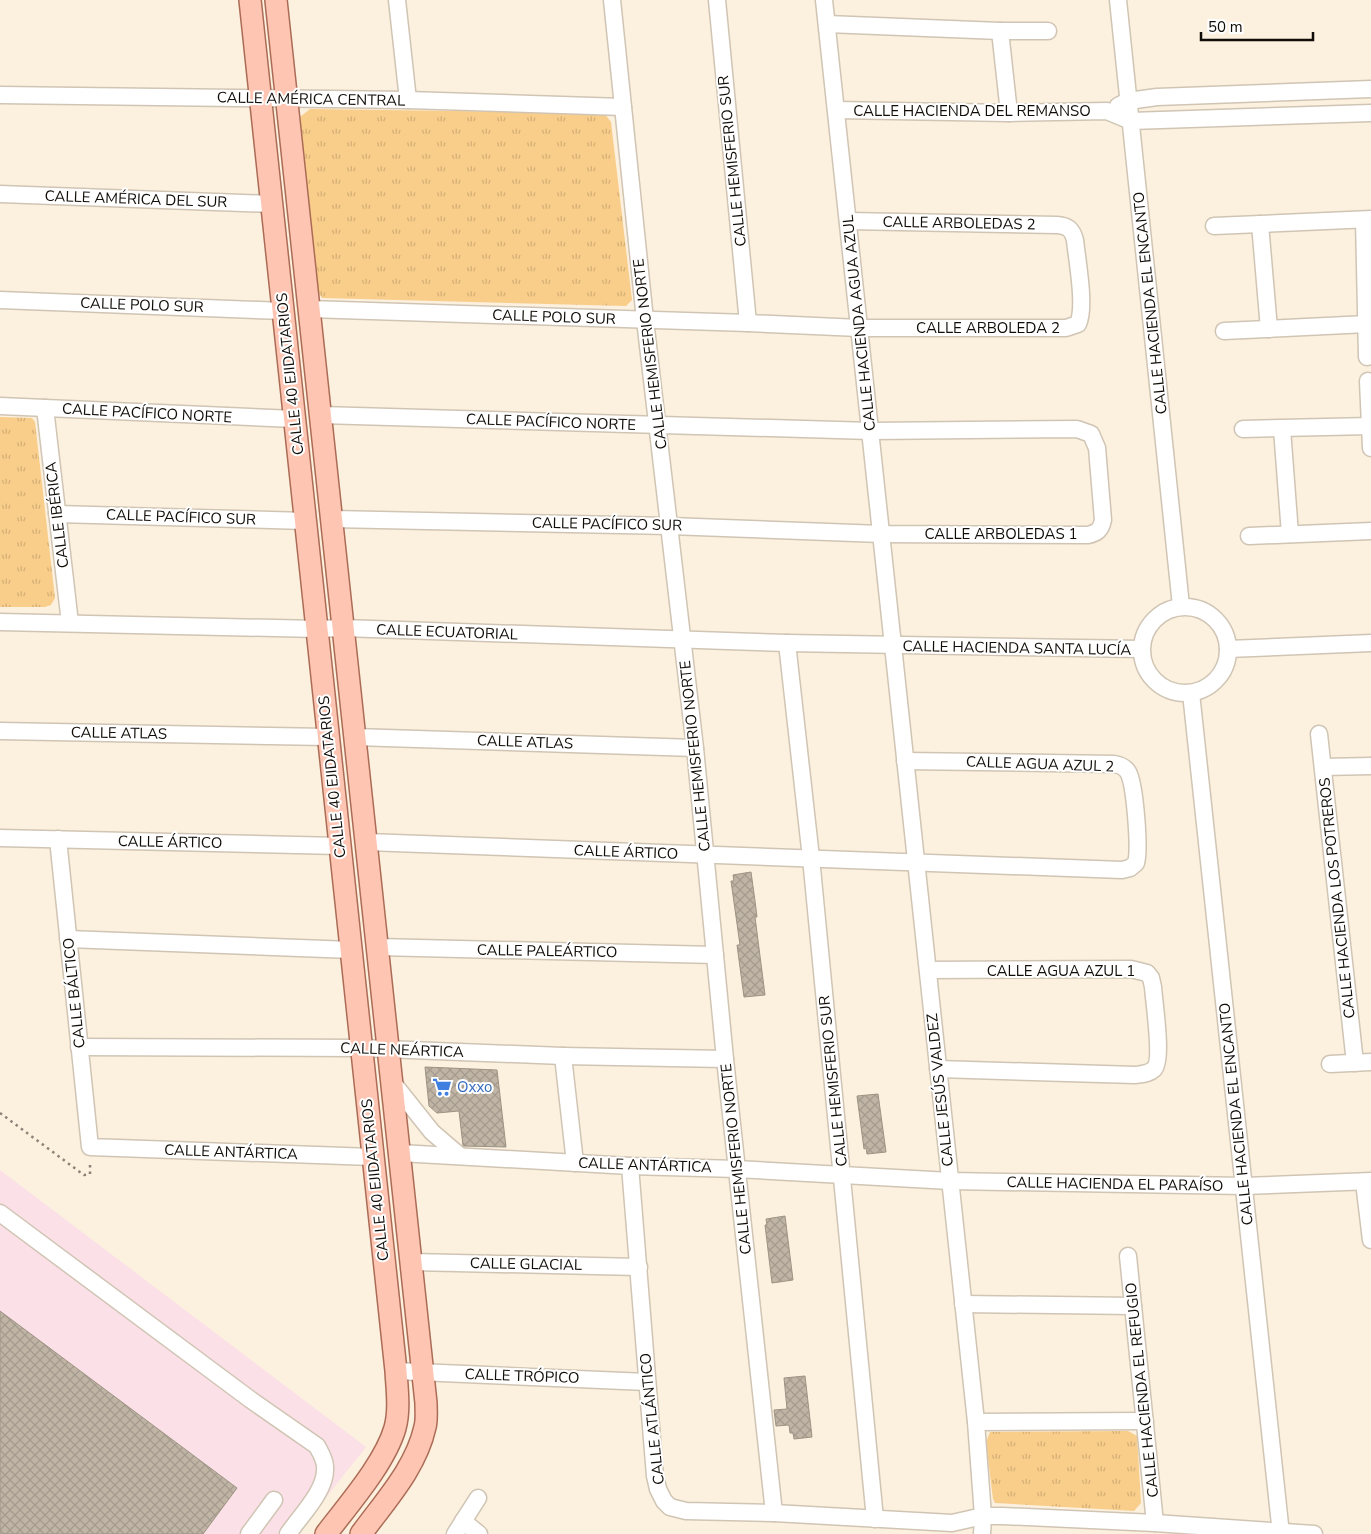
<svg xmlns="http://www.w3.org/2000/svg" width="1371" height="1534" font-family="'Nunito Sans',sans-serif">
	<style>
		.industrial { fill: #fbe0e7 }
		.park { fill: url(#park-tufts) }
		.building { fill: url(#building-cross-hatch); stroke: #9d9383 }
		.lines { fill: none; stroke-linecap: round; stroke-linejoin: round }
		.minor-casing { stroke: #d0c5b4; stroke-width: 19 }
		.major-casing { stroke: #ab6c56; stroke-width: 24 }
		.path { stroke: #8b8378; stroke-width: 2.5; stroke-dasharray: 2.5 4; stroke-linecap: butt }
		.minor { stroke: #fff; stroke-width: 16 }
		.major { stroke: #fec5b3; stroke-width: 21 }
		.labels { text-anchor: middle; stroke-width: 4; stroke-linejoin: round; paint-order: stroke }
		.street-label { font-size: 15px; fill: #100c07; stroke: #fff }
		.shop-label { font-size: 15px; fill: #366cbe; stroke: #fff; text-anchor: start }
	</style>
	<defs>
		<pattern id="park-tufts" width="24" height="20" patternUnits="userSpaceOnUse" patternTransform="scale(1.25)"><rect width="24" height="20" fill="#f9cd8a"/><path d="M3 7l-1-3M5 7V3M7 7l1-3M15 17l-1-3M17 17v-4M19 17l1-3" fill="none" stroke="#d4af76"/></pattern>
		<pattern id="building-cross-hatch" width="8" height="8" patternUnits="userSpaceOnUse" patternTransform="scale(1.25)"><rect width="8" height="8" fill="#c0b5a5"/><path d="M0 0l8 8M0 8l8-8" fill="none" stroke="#a49a8d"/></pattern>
	</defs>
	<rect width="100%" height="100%" fill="#fcf0df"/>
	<!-- industrial -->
	<path class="industrial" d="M0 1170 366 1447 297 1534H0Z"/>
	<!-- park -->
	<g class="park">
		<path d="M310 109 604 113 611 122 632 300 626 306 322 298 317 290 300 117Z"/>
		<path d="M0 417 32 418 35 422 55 598 51 605 45 607H0Z"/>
		<path d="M1128 1431 1137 1436 1141 1503 1134 1511 995 1503 993 1499 986 1442 990 1432Z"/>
	</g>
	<!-- building -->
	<g class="building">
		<path d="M751 872 755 901 757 917H755L765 995 744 997 737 945H740L731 881H734L733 875Z"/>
		<path d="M425 1067 497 1070 506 1147 463 1146 459 1111 437 1113 429 1106Z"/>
		<path d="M878 1094 886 1152 867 1154 866 1148 864 1149 857 1096Z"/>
		<path d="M785 1216 793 1280 772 1283 765 1225H767L766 1219Z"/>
		<path d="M0 1311 237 1488 203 1534H0Z"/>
		<path d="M805 1376 812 1437 794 1439 793 1433H790L789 1425 776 1426 774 1410 787 1409 784 1378Z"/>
	</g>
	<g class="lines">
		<!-- minor casing -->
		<g class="minor-casing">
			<g id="minor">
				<path d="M397 0 408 100"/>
				<path d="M612 0 645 320 695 748 725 1059 774 1513"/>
				<path d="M717 0 748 323"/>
				<path d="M824 0 976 1422 983 1516 982 1534"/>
				<path d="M1118 0 1181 606"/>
				<path d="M827 24 1000 31H1048"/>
				<path d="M1000 31 1009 113"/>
				<path d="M0 95 408 100 623 107"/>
				<path d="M1118 106 1128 101 1157 97 1371 89"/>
				<path d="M836 110 1009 113 1107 111 1131 121 1371 113"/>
				<path d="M0 194 272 204"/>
				<path d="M1364 220 1367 357"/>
				<path d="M1260 224 1269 329"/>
				<path d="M1214 226 1371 219"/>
				<path d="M0 300 283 311"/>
				<path d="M309 309 748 323 859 328H1066L1078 324C1086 306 1077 261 1075 240 1072 229 1068 226 1057 225L848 221"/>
				<path d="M1224 331 1367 324"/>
				<path d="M1368 381 1371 448"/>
				<path d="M0 406 294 419"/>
				<path d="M45 408 70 623"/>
				<path d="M321 415 871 431 1077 429 1091 434 1097 448 1103 520C1101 530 1097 533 1088 535L881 534 670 526 332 519"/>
				<path d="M1243 429 1370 426"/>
				<path d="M1282 429 1290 534"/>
				<path d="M57 514 305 521"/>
				<path d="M1249 536 1371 531"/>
				<circle cx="1185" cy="650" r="43"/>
				<path d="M0 622 317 629 343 628 787 643 1141 649"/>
				<path d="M787 643 811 858 875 1519"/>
				<path d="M1228 649 1371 643"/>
				<path d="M1191 693 1281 1534"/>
				<path d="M0 731 328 737"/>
				<path d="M1319 734 1355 1063"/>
				<path d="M355 737 695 748"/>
				<path d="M1323 767 1371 766"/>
				<path d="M0 838 339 846"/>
				<path d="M58 839 90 1147 372 1157"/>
				<path d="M367 842 1122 870 1130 868 1136 863C1140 849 1135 784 1128 772 1125 767 1120 765 1114 764L905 761"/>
				<path d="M68 939 351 950"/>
				<path d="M378 947 715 955"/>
				<path d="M928 970 1131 969 1147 973 1151 978 1153 987C1154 1002 1163 1060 1154 1069 1149 1074 1142 1074 1135 1075L938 1069"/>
				<path d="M79 1047 361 1048 563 1056 725 1059"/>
				<path d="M563 1056 575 1163"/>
				<path d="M1330 1064 1371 1062"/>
				<path d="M393 1083 432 1132 460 1156"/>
				<path d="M400 1153 630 1166 737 1169 950 1181 1244 1186 1371 1181"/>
				<path d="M630 1166 655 1476 658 1489 664 1501 670 1507 686 1511 774 1513 952 1523 983 1516H1003L1155 1523 1314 1534"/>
				<path d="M1364 1182 1371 1240"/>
				<path d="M0 1213 251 1400 317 1446C320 1452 325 1459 325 1467 327 1490 300 1516 288 1534"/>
				<path d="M1128 1256 1155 1523"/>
				<path d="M412 1262 639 1267"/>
				<path d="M963 1304 1133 1306"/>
				<path d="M396 1371 647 1382"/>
				<path d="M976 1422 1145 1421"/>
				<path d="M463 1521 479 1534"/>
				<path d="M249 1534 274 1500"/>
				<path d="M455 1534 478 1498"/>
			</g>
		</g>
		<!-- major casing -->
		<g class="major-casing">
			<g id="major">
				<path d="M250 0 396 1371C397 1389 400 1410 395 1428 385 1463 348 1505 326 1534"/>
				<path d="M276 0 426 1403C426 1411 427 1420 425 1427 416 1468 385 1501 361 1534"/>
			</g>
		</g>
		<!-- path -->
		<path class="path" d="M0 1113 84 1175 90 1174V1161"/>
		<!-- minor -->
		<use href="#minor" class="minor"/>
		<!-- major -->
		<use href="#major" class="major"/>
	</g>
	<!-- icons -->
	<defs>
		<g id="supermarket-bare" transform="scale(1.5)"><path d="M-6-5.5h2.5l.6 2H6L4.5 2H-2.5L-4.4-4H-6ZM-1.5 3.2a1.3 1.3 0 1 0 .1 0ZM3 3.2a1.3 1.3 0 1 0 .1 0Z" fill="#3f7fe0" stroke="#fff" stroke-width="2.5" paint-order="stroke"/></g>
	</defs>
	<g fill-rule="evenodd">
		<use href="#supermarket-bare" x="442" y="1087"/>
	</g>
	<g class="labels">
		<!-- street labels -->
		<g class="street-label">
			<text transform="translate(311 99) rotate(1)" y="5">CALLE AMÉRICA CENTRAL</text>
			<text x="972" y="116">CALLE HACIENDA DEL REMANSO</text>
			<text transform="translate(732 161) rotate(-96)" y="5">CALLE HEMISFERIO SUR</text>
			<text transform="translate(136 199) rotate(2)" y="5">CALLE AMÉRICA DEL SUR</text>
			<text transform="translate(959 223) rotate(1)" y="5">CALLE ARBOLEDAS 2</text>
			<text transform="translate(1150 303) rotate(-96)" y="5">CALLE HACIENDA EL ENCANTO</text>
			<text transform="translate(142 305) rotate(2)" y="5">CALLE POLO SUR</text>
			<text transform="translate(554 317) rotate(2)" y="5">CALLE POLO SUR</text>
			<text transform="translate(859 323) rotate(-96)" y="5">CALLE HACIENDA AGUA AZUL</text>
			<text x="988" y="333">CALLE ARBOLEDA 2</text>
			<text transform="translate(650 354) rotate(-97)" y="5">CALLE HEMISFERIO NORTE</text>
			<text transform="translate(290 374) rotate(-96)" y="5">CALLE 40 EJIDATARIOS</text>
			<text transform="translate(147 413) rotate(3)" y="5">CALLE PACÍFICO NORTE</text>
			<text transform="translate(551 422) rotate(2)" y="5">CALLE PACÍFICO NORTE</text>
			<text transform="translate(57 515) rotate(-97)" y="5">CALLE IBÉRICA</text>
			<text transform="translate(181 517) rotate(2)" y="5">CALLE PACÍFICO SUR</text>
			<text transform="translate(607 524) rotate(1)" y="5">CALLE PACÍFICO SUR</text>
			<text x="1001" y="539">CALLE ARBOLEDAS 1</text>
			<text transform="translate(447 632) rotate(2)" y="5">CALLE ECUATORIAL</text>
			<text transform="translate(1017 648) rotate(1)" y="5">CALLE HACIENDA SANTA LUCÍA</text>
			<text transform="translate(119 733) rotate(1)" y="5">CALLE ATLAS</text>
			<text transform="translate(525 742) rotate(2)" y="5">CALLE ATLAS</text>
			<text transform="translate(695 756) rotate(-96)" y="5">CALLE HEMISFERIO NORTE</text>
			<text transform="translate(1040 764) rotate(2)" y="5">CALLE AGUA AZUL 2</text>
			<text transform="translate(332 777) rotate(-96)" y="5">CALLE 40 EJIDATARIOS</text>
			<text transform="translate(170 842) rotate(1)" y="5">CALLE ÁRTICO</text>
			<text transform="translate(626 852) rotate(2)" y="5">CALLE ÁRTICO</text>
			<text transform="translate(1337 898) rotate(-96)" y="5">CALLE HACIENDA LOS POTREROS</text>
			<text transform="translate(547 951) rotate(1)" y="5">CALLE PALEÁRTICO</text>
			<text x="1061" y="976">CALLE AGUA AZUL 1</text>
			<text transform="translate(74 993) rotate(-96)" y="5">CALLE BÁLTICO</text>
			<text transform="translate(402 1050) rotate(2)" y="5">CALLE NEÁRTICA</text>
			<text transform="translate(833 1081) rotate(-96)" y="5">CALLE HEMISFERIO SUR</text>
			<text transform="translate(940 1090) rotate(-96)" y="5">CALLE JESÚS VALDEZ</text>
			<text transform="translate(1236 1114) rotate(-96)" y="5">CALLE HACIENDA EL ENCANTO</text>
			<text transform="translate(231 1152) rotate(2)" y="5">CALLE ANTÁRTICA</text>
			<text transform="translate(736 1159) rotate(-96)" y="5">CALLE HEMISFERIO NORTE</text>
			<text transform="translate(645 1165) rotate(2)" y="5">CALLE ANTÁRTICA</text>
			<text transform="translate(375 1180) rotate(-96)" y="5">CALLE 40 EJIDATARIOS</text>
			<text transform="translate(1115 1184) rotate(1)" y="5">CALLE HACIENDA EL PARAÍSO</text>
			<text transform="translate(526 1264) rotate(1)" y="5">CALLE GLACIAL</text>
			<text transform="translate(522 1376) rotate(2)" y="5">CALLE TRÓPICO</text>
			<text transform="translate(1142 1390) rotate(-96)" y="5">CALLE HACIENDA EL REFUGIO</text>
			<text transform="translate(652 1419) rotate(-96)" y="5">CALLE ATLÁNTICO</text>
		</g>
		<!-- shop labels -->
		<g class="shop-label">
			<text x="457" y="1092">Oxxo</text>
		</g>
	</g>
	<!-- scale -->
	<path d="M1201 32v8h112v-8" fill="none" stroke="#100c07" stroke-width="2.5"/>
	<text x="1208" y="32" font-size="15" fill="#100c07" stroke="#ffffff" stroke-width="4" paint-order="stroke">50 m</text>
</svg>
